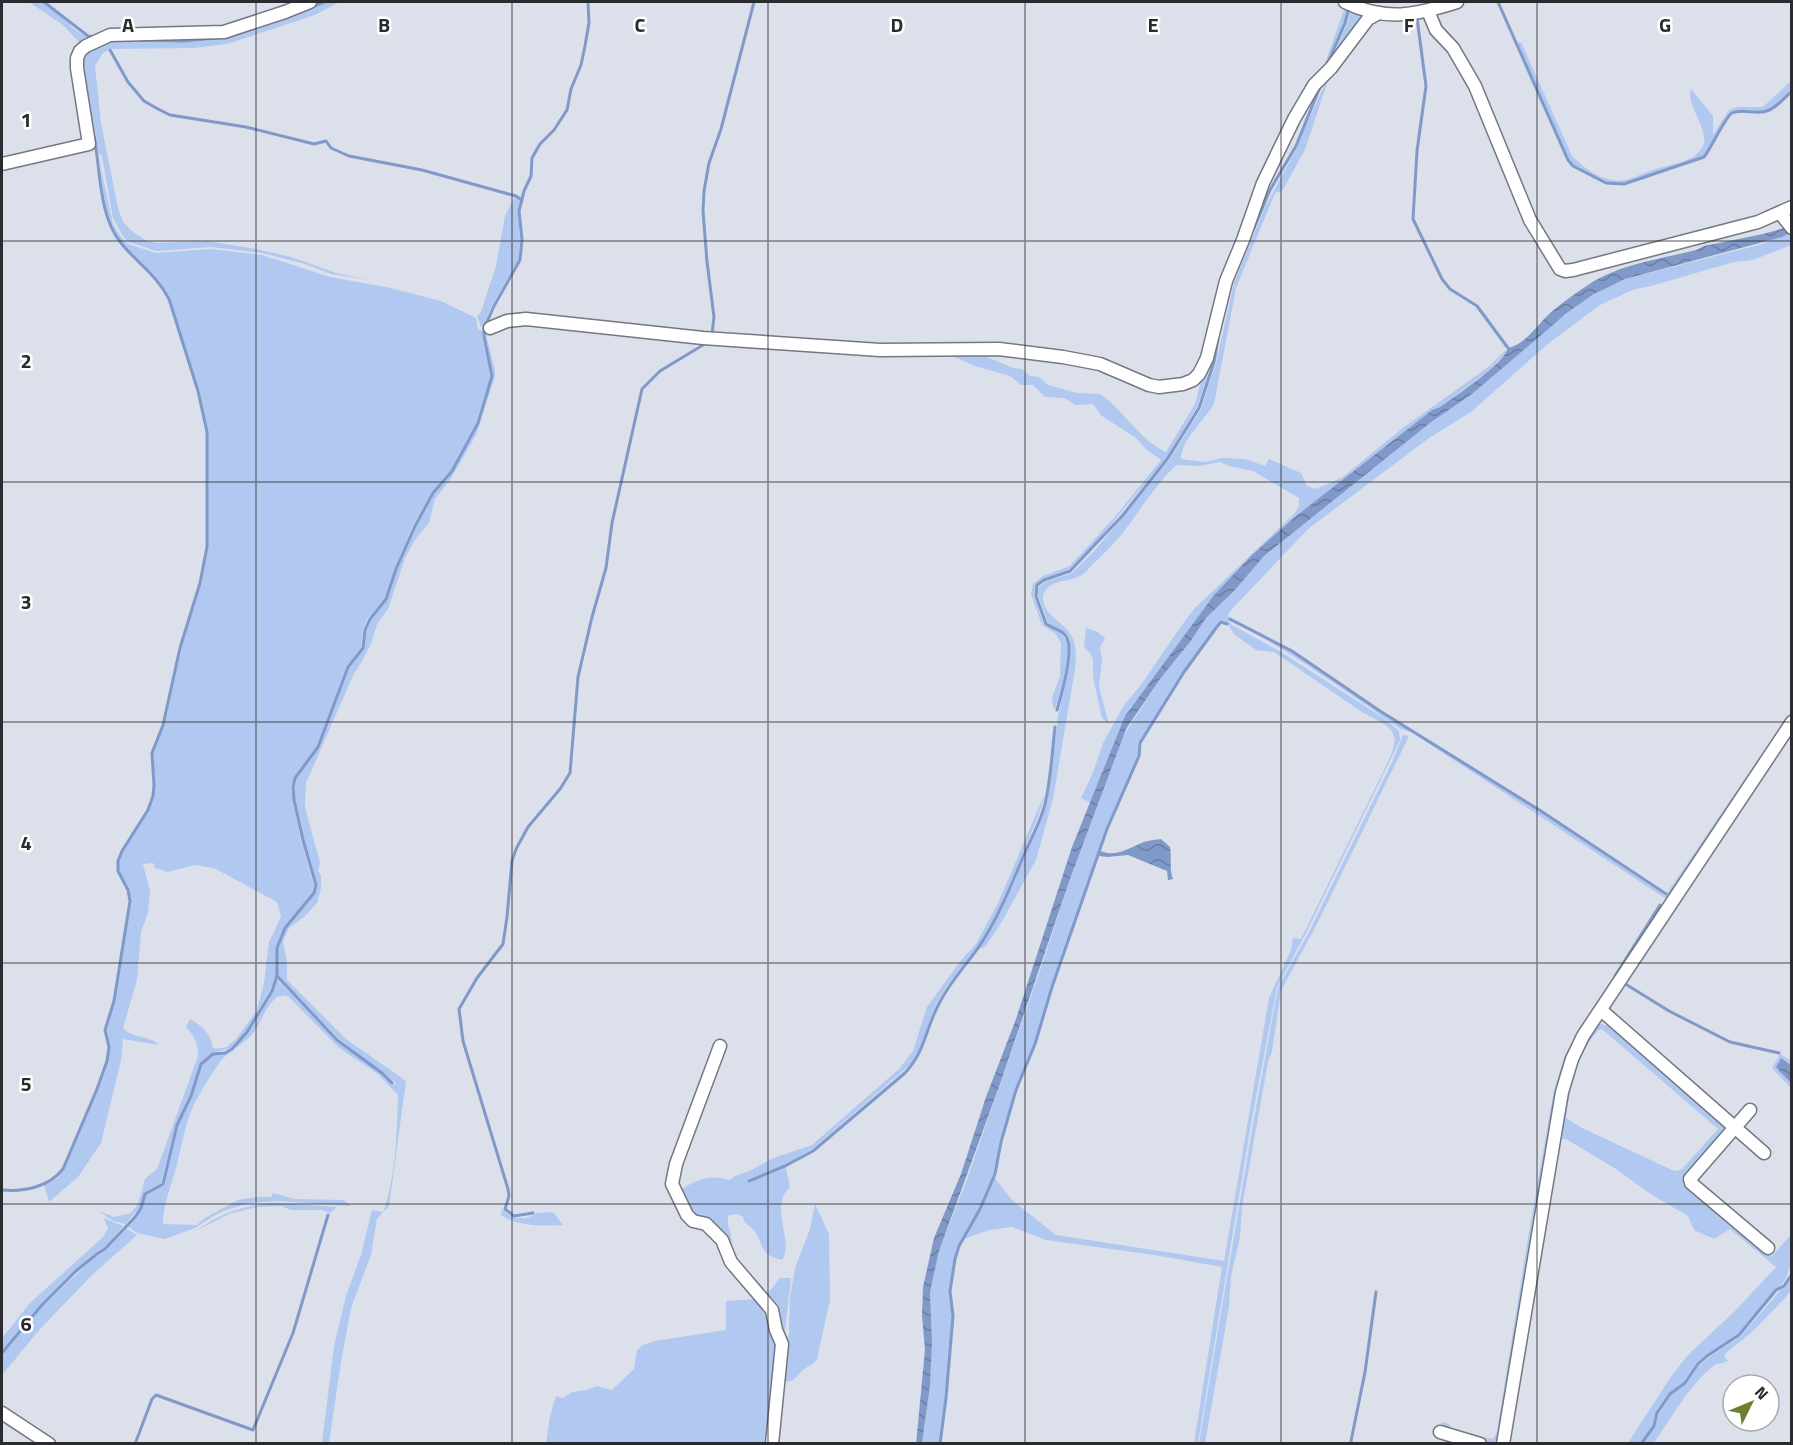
<svg xmlns="http://www.w3.org/2000/svg" width="1793" height="1445" font-family="'Titillium Web',sans-serif">
	<style>
		.grass { fill: #b1c8f1; fill-rule: evenodd }
		.water { fill: url(#water-waves) }
		.lines { fill: none; stroke-linecap: round; stroke-linejoin: round }
		.stream { stroke: #8099c9; stroke-width: 3 }
		.minor-casing { stroke: #737881; stroke-width: 15 }
		.minor { stroke: #fff; stroke-width: 12 }
		.grid { fill: none; stroke: #292b2e; stroke-width: 1.5; stroke-opacity: 0.55 }
		.grid-label { font-size: 20px; text-anchor: middle; font-weight: bold; fill: #292b2e; stroke: #fff; stroke-width: 5; stroke-linejoin: round; paint-order: stroke }
	</style>
	<defs>
		<pattern id="water-waves" width="16" height="10" patternUnits="userSpaceOnUse" patternTransform="scale(1.5)"><rect width="16" height="10" fill="#8099c9"/><path d="M0 5q4-4 8 0t8 0" fill="none" stroke="#697da4"/></pattern>
	</defs>
	<rect width="100%" height="100%" fill="#dbe0ea"/>
	<!-- grass -->
	<g class="grass">
		<path d="M29 2C33 2 40 1 43 2 61 10 73 37 94 38L82 45 63 25Z"/>
		<path d="M326 2H339L315 15 227 44 193 48 110 49 102 54 95 66 101 123 118 208 123 222 133 232 147 241 157 243 207 241 256 249 291 257 336 273 369 280 331 274 305 264 262 253 211 247 156 251 129 242 123 236 113 218 102 156 99 154C95 138 77 66 84 55 89 48 104 42 112 41 146 36 182 46 218 39 252 32 295 18 326 2Z"/>
		<path d="M1346 4 1348 5 1345 22 1322 72Z"/>
		<path d="M1351 7 1366 14 1327 69 1348 21Z"/>
		<path d="M1521 42 1572 156C1582 166 1596 177 1611 180 1628 183 1639 174 1655 169 1670 165 1702 160 1704 142 1706 124 1686 106 1691 89L1713 116V135L1729 110 1737 107H1763L1791 81V90C1785 96 1778 105 1770 109 1759 116 1744 106 1732 112 1723 117 1712 146 1703 156L1624 184C1605 184 1581 174 1569 159L1517 44Z"/>
		<path d="M1331 71 1305 150 1282 191 1275 193 1236 288 1214 404C1205 419 1180 442 1181 459L1205 462 1222 458 1245 459 1265 466 1269 459 1301 473 1307 486 1315 489 1335 481 1344 476 1404 427 1487 368 1506 350 1507 352 1488 371 1440 407 1432 410 1296 516 1243 565 1214 595 1125 716 1091 803 1081 798 1092 775 1103 743 1124 705 1141 685 1179 629 1194 609 1295 513 1299 506V498L1253 471 1229 466 1220 462 1198 466 1176 465C1155 486 1140 510 1122 534 1113 545 1101 556 1090 567 1087 570 1084 574 1080 576 1068 582 1044 580 1043 598 1043 616 1065 622 1072 637 1077 647 1076 659 1075 669L1053 799 1036 860 1001 923 985 947 979 949 1013 885 1046 806 1059 711 1070 662V640L1068 635 1048 623 1038 595 1039 587 1045 582 1072 573 1096 549 1170 459 1201 409 1216 363 1234 283 1263 211 1298 146 1305 127Z"/>
		<path d="M100 164 113 224 121 237 128 244 156 253 211 249 262 255 330 277 386 287 441 301 476 318 478 329 483 331 482 337 491 376 476 423 451 470 432 492 413 525 395 568 384 599 368 618 363 629 361 648 346 667 317 746 294 777 291 787 293 800 301 841 314 885 313 893 284 927 276 948V976L270 990 246 1031 231 1048 212 1053 200 1063 195 1084 176 1124 161 1183 144 1193 140 1207 125 1224 113 1221 99 1211 114 1217 131 1213 138 1204 145 1179 157 1169 198 1056C199 1046 194 1035 186 1027L190 1019C199 1024 207 1030 211 1040 214 1049 209 1043 215 1049L227 1047 237 1038 257 1010 264 983 269 942 281 917 277 902 214 868 195 865 168 872 155 868 153 863 143 864 150 891 148 913 141 932 137 980 123 1028C133 1039 150 1035 159 1045L123 1039 121 1060 101 1143 78 1177 49 1202 44 1185 58 1178 64 1169 98 1089 107 1062 109 1047 106 1030 115 1001 131 901 129 890 119 871V861L122 851 149 811 154 796 155 785 153 753 164 725 181 649 201 584 208 547 207 432 199 391 170 298C158 274 136 262 120 241 104 219 103 189 100 164Z"/>
		<path d="M1264 187 1269 189 1230 281 1212 362 1197 407 1167 457 1093 546 1069 569 1043 579 1036 584 1034 596 1044 625C1051 628 1061 632 1065 638 1073 653 1059 694 1055 710L1053 706 1052 698 1060 676 1061 643 1055 633 1042 625 1031 594 1033 584 1043 576 1070 566 1114 518 1161 460 1147 450 1136 438 1102 416 1093 404 1076 405 1064 398 1045 397 1033 385H1021L1010 376 975 366 943 352 973 351 1013 368 1022 369 1030 376 1039 377 1048 385 1077 393 1100 394C1124 410 1139 440 1166 452L1195 404 1225 290Z"/>
		<path d="M515 196 520 200 518 211 520 240 519 259 492 305 484 327H481L477 316 481 312 496 266 505 216Z"/>
		<path d="M1789 233 1791 234V245L1753 260 1734 262 1651 286 1635 289 1600 305 1549 343 1471 412 1429 438 1308 529 1232 609 1228 615 1230 620 1292 652 1380 712 1540 811 1665 896 1791 711V718L1668 900 1411 732C1395 729 1382 715 1368 706 1323 676 1278 643 1229 621L1232 625 1281 652 1382 717 1399 731 1400 740 1307 931 1277 987 1251 1124 1198 1443H1194L1222 1267 1154 1255 1046 1240 1012 1227 989 1230 964 1239 981 1209 994 1177 1012 1200 1056 1235 1224 1261 1269 998 1291 950 1293 938 1301 939 1383 772 1392 753 1395 739 1392 731 1386 725 1362 712 1274 652 1256 650 1235 635 1227 623 1221 621 1184 671 1139 743 1138 756 1107 828 1051 987 1035 1044 1015 1090 1001 1142 994 1173 980 1209 959 1246 955 1259 949 1291 953 1316 946 1398 939 1443 922 1444 930 1386 932 1342 930 1292 939 1251 966 1182 1043 962 1070 879 1122 738 1160 679 1190 642 1206 618 1235 590 1264 556 1430 423 1472 394 1538 336 1584 301 1603 289 1625 279 1759 245Z"/>
		<path d="M485 330 495 370V376L476 435 450 480 435 499 429 523 416 538 405 558 388 609 377 624 371 644 357 670 355 671 306 783 305 807 320 863 318 871 321 875V888L317 903 304 917 289 928 283 941 287 963V980L346 1039 406 1081 389 1206 386 1210H384C396 1175 397 1132 398 1095L378 1074 338 1047 289 997C271 988 263 1021 254 1032 245 1044 229 1050 220 1062 209 1078 197 1096 190 1114 183 1134 180 1155 174 1175 169 1192 163 1207 163 1224L197 1225 205 1218 238 1200 256 1197H271L273 1193 294 1199 344 1200 351 1206 278 1201 250 1203 226 1210 215 1215 195 1228 165 1239 137 1233 127 1226 142 1208 146 1194 164 1184 178 1125 192 1097 202 1064 213 1055 225 1054 232 1050 247 1033 269 999 277 979 336 1041 381 1073 392 1085 397 1084 338 1038 278 976V948L286 928 315 894 317 886 304 840 295 800 294 787 296 778 319 747 348 668 364 649 365 630 370 620 386 600 397 569 416 526 434 493 453 471 479 423 493 376 485 337Z"/>
		<path d="M1086 628 1096 631 1105 638 1100 647 1102 659 1099 687 1109 724 1102 718 1093 677V661L1091 654 1084 647Z"/>
		<path d="M1403 735 1409 736 1318 922 1281 991 1272 1052 1268 1062 1242 1207 1240 1237 1231 1276 1229 1307 1205 1443H1199L1253 1124 1278 987 1309 932 1393 760Z"/>
		<path d="M1045 793C1040 815 1030 836 1021 857 1009 887 995 920 977 947 964 964 950 980 939 999 927 1020 925 1045 910 1065L812 1149 785 1165 748 1179 750 1182 786 1168 790 1187C768 1208 795 1241 782 1260 759 1254 765 1247 755 1232 753 1228 747 1225 744 1221L743 1217 738 1214 729 1215C724 1227 736 1235 730 1250L717 1226 691 1214 678 1191C699 1179 706 1174 730 1180L735 1176 747 1172 776 1157 812 1145 899 1069 913 1051 927 1007 962 959 976 944 999 901Z"/>
		<path d="M1612 978 1615 979 1578 1038 1498 1443H1489L1440 1429 1442 1422 1449 1424 1453 1431 1493 1439 1497 1432 1527 1244 1553 1095 1564 1057Z"/>
		<path d="M1602 1024 1610 1027 1723 1124 1727 1129 1686 1184 1772 1256 1791 1235C1791 1256 1793 1277 1776 1290L1738 1335 1707 1356 1697 1364 1684 1382 1670 1393 1657 1413 1653 1426 1640 1443H1628L1672 1375 1688 1355 1736 1310 1776 1267 1730 1229 1714 1239 1694 1230 1688 1216 1652 1195 1616 1169 1566 1139H1558L1572 1068 1595 1025ZM1600 1029 1603 1030 1718 1129 1682 1169 1676 1171 1672 1170 1582 1128 1566 1118C1570 1089 1577 1050 1600 1029Z"/>
		<path d="M1780 1054 1791 1061V1065L1781 1058 1777 1067 1791 1083V1088L1772 1068Z"/>
		<path d="M279 1203 337 1207 330 1213 322 1210H291L281 1206 256 1207 229 1214 197 1230C223 1212 247 1204 279 1203Z"/>
		<path d="M815 1204 829 1234 830 1300 817 1359C813 1365 810 1365 804 1369 796 1376 794 1384 782 1381L786 1341 789 1334 790 1297 795 1268 810 1229Z"/>
		<path d="M502 1209C511 1220 525 1221 537 1213L553 1212 563 1225C543 1226 518 1227 501 1215Z"/>
		<path d="M372 1210 383 1212 377 1219 371 1255 351 1308 341 1362 329 1443H322L334 1346 346 1296 361 1255Z"/>
		<path d="M104 1218 123 1226 105 1248 97 1251 66 1279 41 1305 2 1352V1336L3 1337 30 1303 103 1237 108 1228Z"/>
		<path d="M126 1228 137 1235 92 1275 41 1328 2 1375V1356L43 1306 99 1253 107 1250Z"/>
		<path d="M780 1278H791L785 1331 782 1337 765 1297Z"/>
		<path d="M1791 1278V1290L1785 1298 1752 1332 1727 1352 1724 1357 1728 1361C1724 1363 1719 1363 1715 1365 1691 1382 1671 1419 1654 1443H1643L1655 1427 1659 1413 1671 1395 1686 1384 1699 1366 1708 1358 1740 1337Z"/>
		<path d="M761 1299 780 1339 771 1443 546 1444 550 1416 556 1396 563 1398 572 1392 586 1390 597 1386 612 1390 634 1369 637 1350 643 1345 655 1341 726 1330V1301Z"/>
	</g>
	<!-- water -->
	<g class="water">
		<path d="M1784 228 1789 233 1782 237 1625 279 1594 294 1567 313 1472 394 1430 423 1264 556 1235 590 1206 618 1190 642 1160 679 1126 729 1070 879 1000 1084 939 1251 930 1292 932 1342 930 1386 922 1443 916 1444 925 1350 922 1315 923 1287 934 1238 961 1174 986 1097 1016 1019 1072 847 1125 716 1214 595 1252 555 1296 516 1432 410 1440 407C1455 396 1504 364 1508 348 1526 344 1537 325 1550 313 1563 302 1577 292 1591 283 1621 264 1661 259 1696 250L1704 246 1763 234Z"/>
		<path d="M1161 839 1170 847C1172 858 1169 869 1173 879L1168 880 1167 871 1128 855 1107 857 1099 856 1101 851C1113 857 1126 850 1137 845 1144 841 1153 840 1161 839Z"/>
		<path d="M1781 1058 1791 1065V1083L1776 1067Z"/>
	</g>
	<g class="lines">
		<!-- stream -->
		<g class="stream">
			<path d="M44 2 88 36 96 37"/>
			<path d="M1498 2 1568 160 1573 166 1606 183 1624 184 1704 157C1712 147 1725 117 1732 113 1741 109 1752 113 1761 112 1773 112 1783 99 1792 91"/>
			<path d="M312 7 324 2"/>
			<path d="M1417 18 1426 86 1417 151 1413 219 1442 279 1450 289 1477 306 1508 348"/>
			<path d="M140 40 184 41 217 38"/>
			<path d="M110 50 128 82 144 101 158 109 170 115 246 127 314 144 326 141 331 148 349 156 422 170 516 196 522 200"/>
			<path d="M1327 65 1345 23 1349 8"/>
			<path d="M1253 230 1270 190 1296 146 1320 87"/>
			<path d="M712 334 714 317 707 262 703 211 704 191 709 163 721 129 754 2"/>
			<path d="M1230 619 1292 651 1380 711 1541 811 1666 894"/>
			<path d="M1057 710C1061 695 1075 650 1066 636 1062 630 1052 628 1046 624L1036 596 1037 585 1044 580 1070 571 1123 515 1168 458 1199 408 1214 362 1218 339"/>
			<path d="M277 976 337 1040 382 1073 392 1083"/>
			<path d="M1615 976 1660 905"/>
			<path d="M1627 985 1669 1011 1730 1042 1779 1053"/>
			<path d="M749 1181 785 1166 813 1151 905 1073C927 1049 925 1027 941 1000 951 981 965 966 978 948 998 919 1012 883 1026 850 1033 835 1041 820 1045 804 1051 779 1052 752 1055 727"/>
			<path d="M2 1190C24 1192 49 1187 63 1169L97 1089 107 1061 109 1047 105 1030 114 1001 130 901 128 890 118 871V861L122 851 148 810 153 796 154 785 152 753 163 725 180 648 200 583 207 547V432L198 391 169 299C157 275 137 263 121 243 98 215 101 170 94 137"/>
			<path d="M533 1213 514 1216 505 1209 509 1196 508 1189 463 1041 459 1009 477 978 503 944 507 917 512 861 516 849 528 827 560 789 570 773 578 677 592 617 606 568 612 523 642 389 660 371 708 342"/>
			<path d="M2 1353 42 1305 76 1271 98 1253 105 1249 135 1217 141 1208 145 1194 163 1184 177 1125 191 1096 201 1064 213 1054 225 1053 232 1049 247 1032 272 991 277 976V948L285 928 314 893 316 885 303 840 294 800 293 787 295 778 318 747 348 667 363 648 365 630 370 619 386 599 396 569 415 526 433 493 452 471 478 423 492 376 484 337V329L494 306 520 260 522 240 519 211 524 191 531 176 532 158 540 144 554 130 567 110 571 89 581 65 585 46 589 23 588 2"/>
			<path d="M135 1444 152 1399 156 1395 253 1430 293 1333 328 1215"/>
			<path d="M940 1444 946 1398 953 1316 950 1291 955 1259 959 1246 980 1209 995 1174 1001 1142 1016 1090 1035 1044 1052 987 1107 829 1139 756 1140 743 1184 672 1216 628 1221 622 1227 624"/>
			<path d="M1352 1444 1351 1441 1365 1372 1376 1292"/>
			<path d="M1641 1444 1654 1426 1657 1413 1670 1394 1685 1383 1698 1364 1707 1356 1739 1335 1776 1290 1784 1286 1792 1274"/>
		</g>
		<!-- minor casing -->
		<g class="minor-casing">
			<g id="minor">
				<path d="M1345 2C1386 22 1416 15 1457 2"/>
				<path d="M1428 11 1436 30 1453 48 1475 86 1530 220 1560 269 1565 271 1573 270 1758 222 1792 207"/>
				<path d="M2 164 89 144 77 68V58L80 51 86 46 110 35 224 32 285 12 310 2"/>
				<path d="M1780 213 1792 228"/>
				<path d="M490 328 507 321 526 319 703 338 880 350 999 349 1063 357 1100 364 1149 385 1159 387 1183 384 1193 380 1199 374 1207 358 1226 281 1243 240 1263 183 1294 119 1314 85 1331 68 1368 19 1379 13"/>
				<path d="M1601 1010 1764 1153"/>
				<path d="M720 1046 676 1164 672 1184 687 1215 693 1221 706 1224 722 1240 731 1262 772 1310 776 1330 782 1344 772 1444"/>
				<path d="M1750 1110 1690 1179 1691 1183 1768 1248"/>
				<path d="M2 1413 49 1444"/>
				<path d="M1440 1432 1480 1444"/>
				<path d="M1503 1444 1562 1092 1572 1059 1583 1036 1792 722"/>
			</g>
		</g>
		<!-- minor -->
		<use href="#minor" class="minor"/>
	</g>
	<!-- grid -->
	<path class="grid" d="M256 2V1444M512 2V1444M768 2V1444M1025 2V1444M1281 2V1444M1537 2V1444M2 241H1792M2 482H1792M2 722H1792M2 963H1792M2 1204H1792"/>
	<g class="grid-label">
		<text x="128" y="32">A</text>
		<text x="384" y="32">B</text>
		<text x="640" y="32">C</text>
		<text x="897" y="32">D</text>
		<text x="1153" y="32">E</text>
		<text x="1409" y="32">F</text>
		<text x="1665" y="32">G</text>
		<text x="26" y="127">1</text>
		<text x="26" y="368">2</text>
		<text x="26" y="609">3</text>
		<text x="26" y="850">4</text>
		<text x="26" y="1091">5</text>
		<text x="26" y="1331">6</text>
	</g>
	<!-- border -->
	<rect width="1793" height="1445" fill="none" stroke="#292b2e" stroke-width="6"/>
	<!-- north arrow -->
	<g transform="translate(1751 1403) rotate(47)"><circle r="28" fill="#ffffff" stroke="#a9aaab" stroke-width="1.5"/>
	<path d="M0-4.5L10 22L0 15L-10 22Z" fill="#6b8132"/>
	<text y="-9" font-size="16" font-weight="bold" text-anchor="middle" fill="#292b2e">N</text>
	</g>
</svg>
